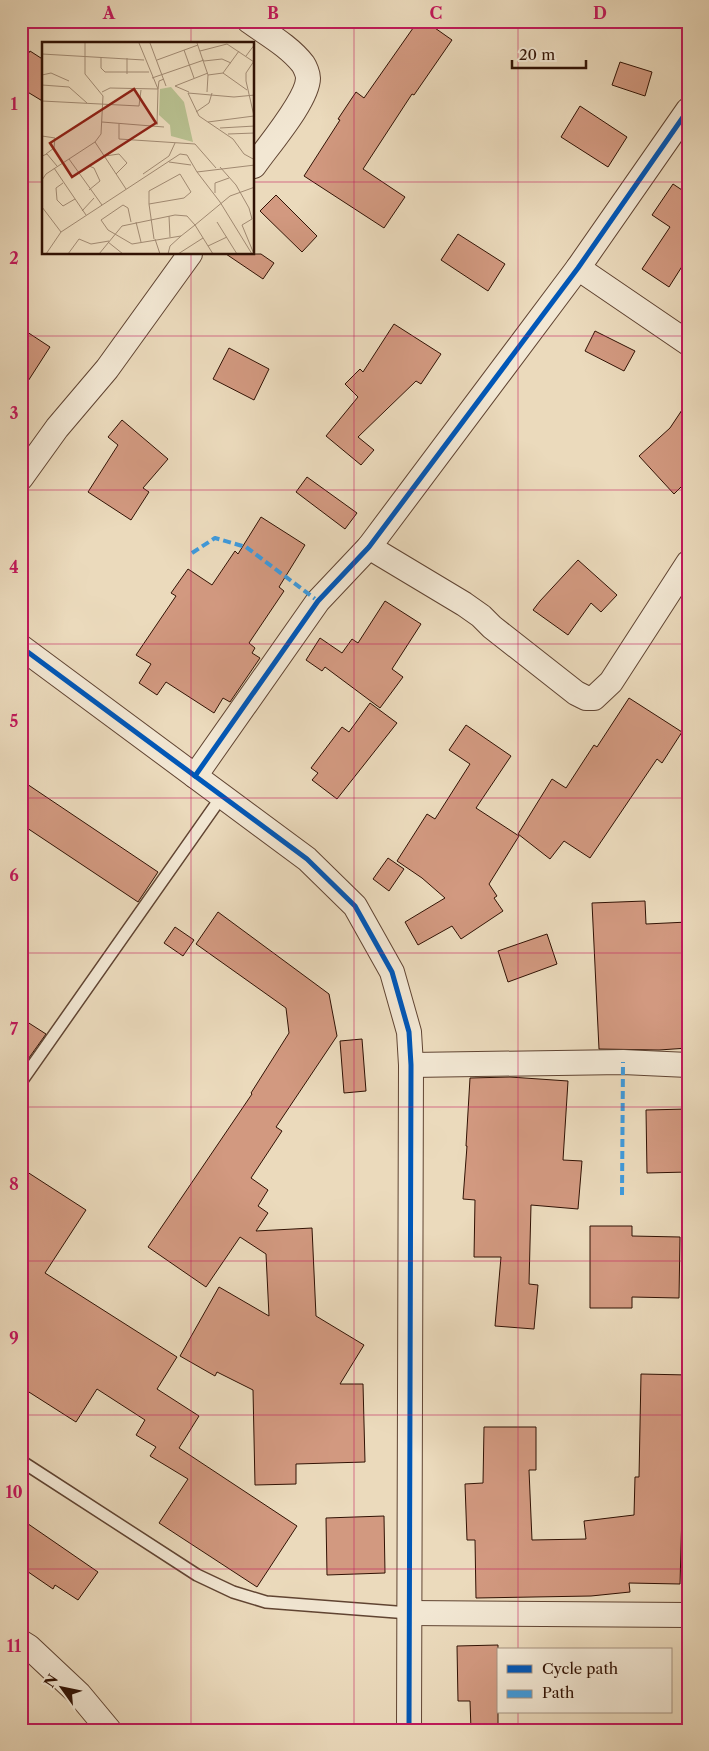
<svg xmlns="http://www.w3.org/2000/svg" width="709" height="1751" font-family="'Libre Caslon Text',serif">
	<style>
		.building { fill: #d29980; stroke: #311204 }
		.lines { fill: none; stroke-linecap: round; stroke-linejoin: round }
		.lane-casing { stroke: #604432; stroke-width: 14 }
		.street-casing { stroke: #604432; stroke-width: 26 }
		.lane { stroke: #f2e7d3; stroke-width: 11 }
		.street { stroke: #f2e7d3; stroke-width: 24 }
		.quiet { stroke: #3e9add; stroke-width: 4; stroke-dasharray: 8 4; stroke-linecap: butt }
		.cycleway-casing { stroke: #f2e7d3; stroke-width: 8 }
		.cycleway { stroke: #0057b8; stroke-width: 5 }
		.grid { fill: none; stroke: #c2185b; stroke-width: 1; stroke-opacity: 0.55 }
		.inset-road { fill: none; stroke: #a18a72; stroke-width: 1 }
		.view { fill: #8f2418; fill-opacity: 0.15; stroke: #8f2418; stroke-width: 2.5 }
		.inset-edge { fill: none; stroke: #311204; stroke-width: 2.5 }
		.neatline { fill: none; stroke: #c2185b; stroke-width: 2 }
		.grid-label { font-size: 16px; text-anchor: middle; font-weight: bold; fill: #c2185b }
	</style>
	<rect width="100%" height="100%" fill="#ebdabc"/>
	<filter id="stains"><feTurbulence type="fractalNoise" baseFrequency=".004" numOctaves="4"/><feColorMatrix values="0 0 0 0 .2 0 0 0 0 .09 0 0 0 0 .02 0 0 0 .5 -.17"/></filter>
	<radialGradient id="worn" r=".72"><stop offset=".6" stop-color="#630" stop-opacity="0"/><stop offset="1" stop-color="#630" stop-opacity=".3"/></radialGradient>
	<!-- building -->
	<g class="building">
		<path d="M418 21H425L452 40 414 95 412 94 363 169 405 197 384 228 304 176 340 120 338 119 356 92 364 98Z"/>
		<path d="M30 51 44 60V102L21 88V65Z"/>
		<path d="M620 62 652 72 645 96 612 85Z"/>
		<path d="M580 106 627 137 608 167 561 137Z"/>
		<path d="M673 184 688 194V257L669 287 642 269 670 227 652 215Z"/>
		<path d="M276 195 317 236 302 252 260 211Z"/>
		<path d="M458 234 505 264 488 291 441 260Z"/>
		<path d="M226 254H261L274 263 263 279Z"/>
		<path d="M394 324 441 354 421 384 416 381 358 437 374 450 361 465 326 436 358 397 345 384 360 369 363 372Z"/>
		<path d="M21 328 50 347 21 392Z"/>
		<path d="M595 331 635 351 624 371 585 351Z"/>
		<path d="M229 348 269 369 254 400 213 379Z"/>
		<path d="M688 401V480L674 494 639 456 670 428Z"/>
		<path d="M122 420 168 459 143 488 149 492 131 520 88 492 118 445 108 437Z"/>
		<path d="M307 477 357 513 345 529 296 492Z"/>
		<path d="M261 517 305 545 279 587 284 591 249 643 255 648 252 653 260 658 230 702 223 698 214 713 166 682 157 695 139 683 151 664 136 655 176 596 171 593 188 569 212 585 235 551 238 554Z"/>
		<path d="M578 560 617 595 601 612 591 603 568 635 533 610 540 601Z"/>
		<path d="M385 601 421 624 392 669 403 677 380 708 325 667 322 671 306 660 320 638 342 653 352 639 358 643Z"/>
		<path d="M629 698 682 732 662 763 657 759 590 858 564 841 550 859 518 834 552 779 566 788 594 745 597 747Z"/>
		<path d="M370 703 397 723 337 799 312 780 318 773 311 768 342 727 349 732Z"/>
		<path d="M466 725 511 756 476 808 519 836 489 884 497 896 494 898 503 911 461 939 452 926 418 945 405 922 445 898 422 878 397 861 427 814 435 819 470 764 449 750Z"/>
		<path d="M21 780 158 872 138 902 21 824Z"/>
		<path d="M388 858 404 869 389 891 373 879Z"/>
		<path d="M645 901 646 924 688 922V1048L659 1050 599 1049 592 903Z"/>
		<path d="M218 912 329 994 337 1036 276 1127 282 1131 251 1178 268 1190 258 1206 268 1213 256 1231 312 1228 316 1316 364 1345 340 1384H363L365 1462 296 1464V1484L255 1485 253 1390 217 1372 215 1376 180 1356 219 1287 269 1316 266 1254 240 1237 206 1287 148 1247 252 1094 251 1093 289 1033 286 1008 196 944Z"/>
		<path d="M175 927 194 940 183 956 164 943Z"/>
		<path d="M547 934 557 964 508 982 498 951Z"/>
		<path d="M21 1018 46 1034 21 1069Z"/>
		<path d="M362 1039 366 1091 344 1093 340 1041Z"/>
		<path d="M510 1077 568 1081 563 1160 582 1161 578 1209 531 1205 529 1284 538 1285 534 1329 495 1326 501 1257H474L475 1200 463 1199 467 1146H466L470 1078Z"/>
		<path d="M688 1109V1172L647 1173 646 1110Z"/>
		<path d="M21 1168 86 1210 45 1273 177 1357 157 1389 199 1416 179 1448 297 1526 257 1587 159 1523 188 1479 150 1456 156 1447 136 1435 145 1420 97 1389 76 1422 21 1387Z"/>
		<path d="M590 1226H632V1236L680 1237 679 1298 632 1297V1308H590Z"/>
		<path d="M641 1374 688 1375V1513H682L680 1584 629 1583 630 1592 591 1596 476 1598 475 1540H467L465 1484 483 1483 484 1427H536V1470H529L532 1540 586 1539 584 1521 634 1515 635 1477H639Z"/>
		<path d="M384 1516 385 1573 327 1575 326 1518Z"/>
		<path d="M21 1519 98 1572 78 1600 55 1585 53 1589 21 1567Z"/>
		<path d="M498 1645V1730H471L470 1701H458L457 1646Z"/>
	</g>
	<g class="lines">
		<!-- lane casing -->
		<g class="lane-casing">
			<g id="lane">
				<path d="M21 1082 222 796"/>
				<path d="M21 1461 197 1575 233 1592 266 1602 409 1613"/>
			</g>
		</g>
		<!-- street casing -->
		<g class="street-casing">
			<g id="street">
				<path d="M249 21C267 34 289 46 303 64 305 67 308 74 308 78 308 100 267 147 254 166"/>
				<path d="M578 268 688 343"/>
				<path d="M21 478 57 428 107 369 190 254"/>
				<path d="M369 547 464 604 481 616 492 627 576 693 586 698H594L611 682 688 563"/>
				<path d="M21 647 307 859 355 906 392 972 409 1032 411 1065 409 1730"/>
				<path d="M195 776 318 601 369 547 578 268 688 110"/>
				<path d="M411 1065 623 1062 688 1065"/>
				<path d="M409 1613 688 1615"/>
				<path d="M21 1642 29 1647 79 1694 109 1730"/>
			</g>
		</g>
		<!-- lane -->
		<use href="#lane" class="lane"/>
		<!-- street -->
		<use href="#street" class="street"/>
		<!-- quiet -->
		<g class="quiet">
			<path d="M192 553 215 538 246 547 318 601"/>
			<path d="M622 1195 623 1062"/>
		</g>
		<!-- cycleway casing -->
		<g class="cycleway-casing">
			<g id="cycleway">
				<path d="M21 647 307 859 355 906 392 972 409 1032 411 1065 409 1730"/>
				<path d="M195 776 318 601 369 547 578 268 688 110"/>
			</g>
		</g>
		<!-- cycleway -->
		<use href="#cycleway" class="cycleway"/>
	</g>
	<!-- grid -->
	<path class="grid" d="M191 21V44M354 21V1730M518 21V1650M21 182H44M254 182H688M191 254V1730M21 336H688M21 490H688M21 644H688M21 798H688M21 953H688M21 1107H688M21 1261H688M21 1415H688M21 1569H688M518 1712V1730"/>
	<!-- overview -->
	<g transform="translate(42 42)">
		<rect width="212" height="212" fill="#ebdabc"/>
		<path d="M129 45 142 60 151 100 129 94 128 83 117 73 118 47Z" fill="#b8c090"/>
		<path class="inset-road" d="M97 1 116 47 115 83M108 1 124 44M155 1 166 33 165 50M142 8 152 36M158 9 185 2 212 20M0 12 102 18M204 14 213 2M59 15V26L63 30H107M85 16V32M115 18 156 3M162 19 180 17 189 21M181 31 205 48M0 33 9 31 27 39M166 33 181 31 197 9M110 36 162 18M0 43 27 45 45 61M60 50 68 46 116 47 117 39 122 37M147 50 133 44 166 31M213 53 192 55 146 51 157 74 191 97 202 112 213 118M0 59 97 64 99 48M154 70 167 61 170 51M212 74 204 39V31L212 19M60 80 122 85M166 80 212 74M77 82V97L153 102 174 126M178 86 213 84M186 92 213 91M0 94 13 96 12 106 4 112M53 100 84 147M0 114 5 112 15 124M63 114 77 112 85 121 74 132M27 117 60 163M127 120 149 123M178 125 194 143 207 166 210 177 200 183 212 212M12 126 44 173M155 130 178 160 210 212M36 131 47 124 52 126 58 139 47 148M101 132 127 114 133 101M0 138 4 132 53 100 59 92 61 54 43 32V1M21 141 14 146 15 158 21 164 33 157M173 151V141L187 136M107 162 142 156 149 150 138 132 107 149V162L112 197M0 165 19 190M40 169 52 156M127 174 128 195M89 180 86 166 81 163 59 178 66 188 90 202 139 194 153 183 171 212M94 180 99 200M175 180 195 212M113 197 118 212M66 200 81 212M49 202 67 199M166 204 185 195M4 212 19 190 138 112 145 113 155 130 213 123M26 212 37 197 49 202M57 212 80 184 133 173 145 174 153 183 188 154 213 145M126 212 128 204 139 194M136 212 161 196"/>
		<path class="view" d="M92 47 114 81 30 135 8 101Z"/>
		<rect width="212" height="212" class="inset-edge"/>
	</g>
	<!-- margin -->
	<rect width="709" height="1751" fill="none" stroke="#ebdabc" stroke-width="55"/>
	<!-- legend -->
	<rect x="497" y="1648" width="175" height="65" fill="#f2e7d3" stroke="#a59280"/>
	<rect x="507" y="1665" width="25" height="8" fill="#0057b8" stroke="#a59280"/>
	<text x="542" y="1674" font-size="15" fill="#311204">Cycle path</text>
	<rect x="507" y="1690" width="25" height="8" fill="#3e9add" stroke="#a59280"/>
	<text x="542" y="1698" font-size="15" fill="#311204">Path</text>
	<!-- north arrow -->
	<g transform="translate(62 1688) rotate(303)" stroke="#f2e7d3" stroke-width="4" paint-order="stroke">
	<path d="M0-4L9 19L0 12L-9 19Z" fill="#311204"/>
	<text y="-8" font-size="14" font-weight="bold" text-anchor="middle" fill="#311204">N</text>
	</g>
	<!-- scale -->
	<path d="M512 60v8h74v-8" fill="none" stroke="#311204" stroke-width="2.5"/>
	<text x="519" y="60" font-size="15" fill="#311204" stroke="#f2e7d3" stroke-width="4" paint-order="stroke">20 m</text>
	<rect x="28" y="28" width="654" height="1696" class="neatline"/>
	<g class="grid-label">
		<text x="109" y="19">A</text>
		<text x="273" y="19">B</text>
		<text x="436" y="19">C</text>
		<text x="600" y="19">D</text>
		<text x="14" y="110">1</text>
		<text x="14" y="264">2</text>
		<text x="14" y="419">3</text>
		<text x="14" y="573">4</text>
		<text x="14" y="727">5</text>
		<text x="14" y="881">6</text>
		<text x="14" y="1035">7</text>
		<text x="14" y="1190">8</text>
		<text x="14" y="1344">9</text>
		<text x="14" y="1498">10</text>
		<text x="14" y="1652">11</text>
	</g>
	<rect width="100%" height="100%" filter="url(#stains)"/>
	<rect width="100%" height="100%" fill="url(#worn)"/>
</svg>
